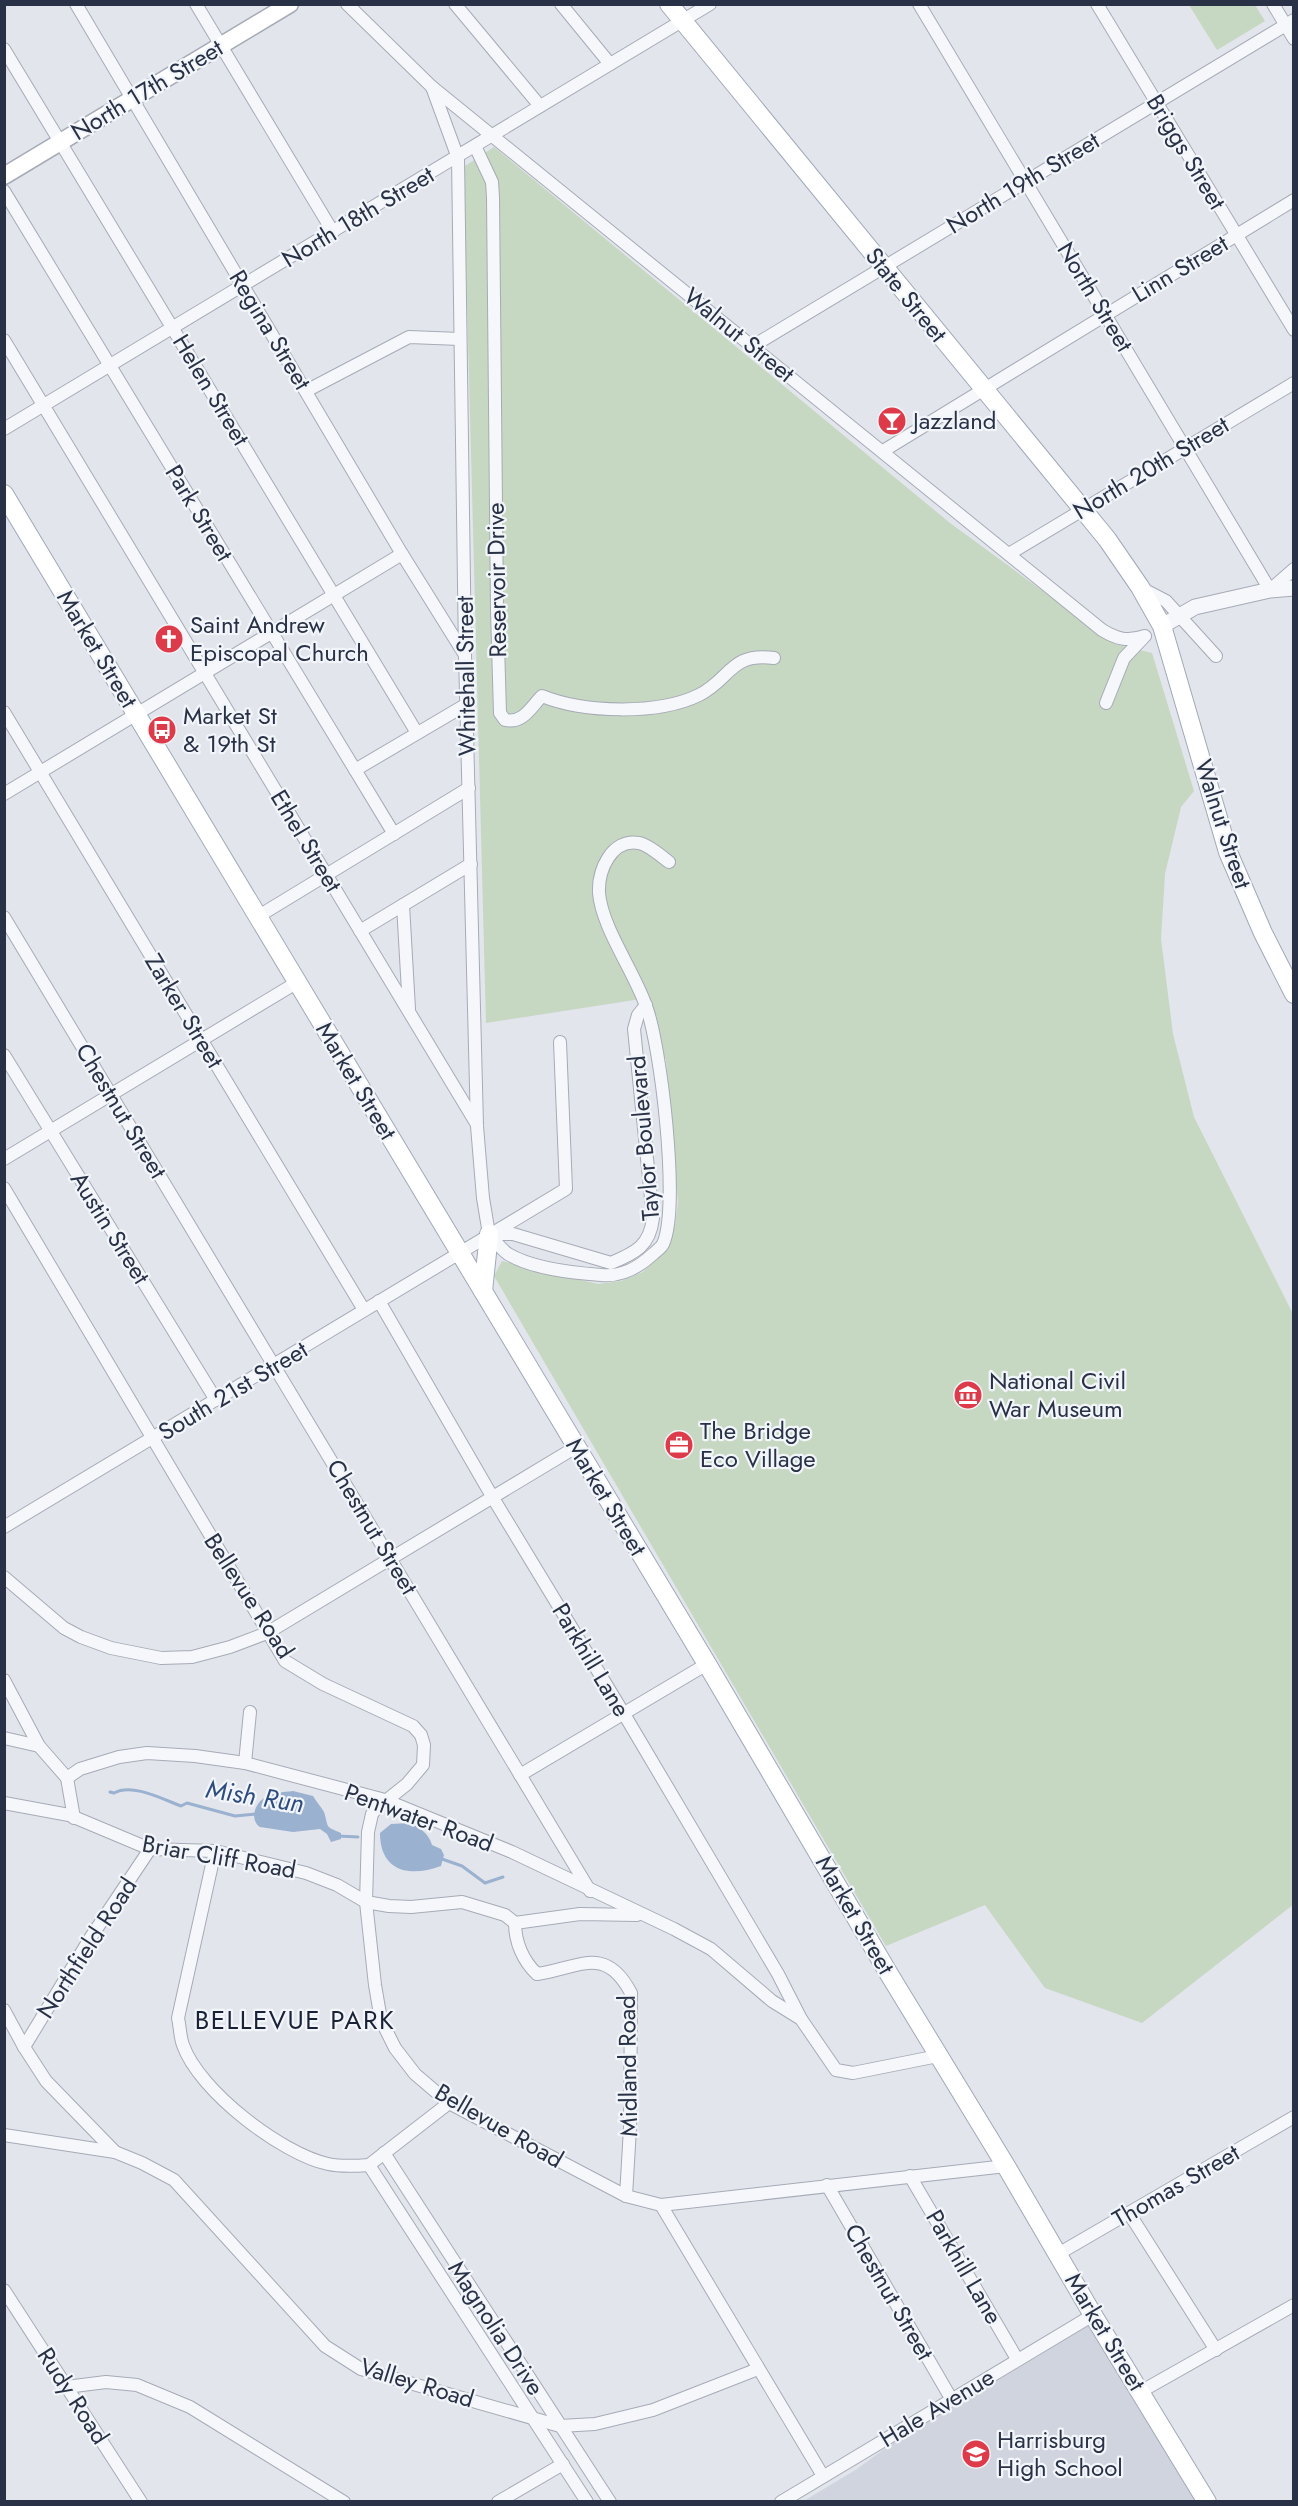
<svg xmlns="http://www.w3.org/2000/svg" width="1298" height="2506" font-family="Jost,sans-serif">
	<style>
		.built { fill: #d0d4de }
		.green { fill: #c6d7c2 }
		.water { fill: #9ab1d0 }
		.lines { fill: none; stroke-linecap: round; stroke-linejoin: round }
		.stream { stroke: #9ab1d0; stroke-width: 3 }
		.minor-casing { stroke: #a6abb7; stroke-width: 14 }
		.tertiary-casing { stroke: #a6abb7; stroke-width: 17 }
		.secondary-casing { stroke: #a6abb7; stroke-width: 19 }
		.primary-casing { stroke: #a0a9b9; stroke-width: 20 }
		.minor { stroke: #f6f7fa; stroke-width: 12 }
		.tertiary { stroke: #f6f7fa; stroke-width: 15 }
		.secondary { stroke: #fff; stroke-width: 16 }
		.primary { stroke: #fff; stroke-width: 18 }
		.labels { text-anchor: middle; stroke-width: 4.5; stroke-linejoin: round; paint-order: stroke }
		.street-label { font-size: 24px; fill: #283146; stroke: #f2f5f9 }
		.poi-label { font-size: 24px; fill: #283146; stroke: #f2f5f9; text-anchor: start }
		.water-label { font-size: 26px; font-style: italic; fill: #2d4d7f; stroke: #f2f5f9 }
		.neighbourhood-label { font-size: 26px; letter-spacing: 1.5px; fill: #1a2237; stroke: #f2f5f9 }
	</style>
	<rect width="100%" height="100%" fill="#e2e5ec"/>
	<!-- built -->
	<path class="built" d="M1094 2316 1199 2502H802L857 2469 955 2397Z"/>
	<!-- green -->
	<g class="green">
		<path d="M1189 5H1255L1265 21 1217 50Z"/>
		<path d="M494 147 950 523 1115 644 1152 653 1194 791 1181 807 1165 874 1161 939 1173 1034 1194 1117 1293 1314 1294 1904 1142 2023 1045 1988 985 1905 886 1946 494 1276 502 1261 598 1284 621 1281 643 1272 668 1245 675 1226 678 1202 666 1060 641 999 486 1023 464 187 465 166Z"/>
	</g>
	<!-- water -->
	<g class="water">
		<path d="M293 1791 313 1796C316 1801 321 1807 324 1812 329 1828 324 1826 341 1833V1839L331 1842 327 1834 320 1829 293 1832 260 1827C250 1820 254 1805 264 1798 271 1793 284 1792 293 1791Z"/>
		<path d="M409 1823C420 1827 429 1834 432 1845L441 1849 444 1855 441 1866C409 1878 380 1871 380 1833L391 1824Z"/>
	</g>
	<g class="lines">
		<!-- stream -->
		<g class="stream">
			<path d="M110 1792 114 1793C133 1783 162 1799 181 1806L187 1803 235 1816 256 1814"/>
			<path d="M338 1836 358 1837"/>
			<path d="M442 1859 462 1866 485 1883 503 1877"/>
		</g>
		<!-- minor casing -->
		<g class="minor-casing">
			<g id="minor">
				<path d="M76 4 402 554 465 655"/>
				<path d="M196 4 333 232"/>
				<path d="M347 4 432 87 1102 630C1117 639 1127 642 1145 636"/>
				<path d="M455 4 540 106"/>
				<path d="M561 4 610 64"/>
				<path d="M919 4 1270 590 1294 569"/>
				<path d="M1097 4 1294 330"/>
				<path d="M1273 4 1294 39"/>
				<path d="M4 49 417 733"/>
				<path d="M432 87 458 158 465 655 477 1126 483 1198 489 1234"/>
				<path d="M475 146 492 182 493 197 497 610 500 713 505 720C523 724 531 707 542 696 584 713 658 715 699 695 731 679 730 652 774 658"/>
				<path d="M4 191 394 834"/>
				<path d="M4 340 476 1123"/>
				<path d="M753 346 1294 20"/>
				<path d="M306 391 409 337 460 339"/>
				<path d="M4 429 710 4"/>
				<path d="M883 451 1294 200"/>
				<path d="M1009 554 1294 383"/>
				<path d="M1141 588 1166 601 1216 656"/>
				<path d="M1106 703 1124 658 1143 638"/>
				<path d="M4 712 364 1310"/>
				<path d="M355 770 467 704"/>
				<path d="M4 794 402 554"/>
				<path d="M403 905 409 1009"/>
				<path d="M4 917 590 1891"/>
				<path d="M257 917 469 788"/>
				<path d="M360 931 471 864"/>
				<path d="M4 1055 216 1400"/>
				<path d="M4 1159 296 983"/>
				<path d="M4 1188 285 1661 323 1684 413 1726 421 1735 424 1745 423 1765 407 1784 377 1808 372 1814 368 1832 366 1902 375 1985 381 2020 395 2048 415 2074 449 2103 626 2196 661 2205 1006 2166"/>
				<path d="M489 1234C495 1241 501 1249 508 1254 533 1269 573 1273 601 1275 622 1277 638 1268 653 1254 656 1251 661 1248 663 1244 680 1207 661 1046 646 1006 634 971 602 928 599 893 598 871 611 838 639 843 649 845 661 856 669 862"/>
				<path d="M490 1234H513L611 1263C635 1253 650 1246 653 1218L634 1029 638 1015 646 1005"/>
				<path d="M379 1301 493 1498 624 1714 778 1974 801 2019"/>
				<path d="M4 1527 566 1189 560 1042"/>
				<path d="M4 1577 64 1628 81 1637 111 1648 161 1658 192 1657 230 1647 267 1633 576 1447"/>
				<path d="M4 1680 39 1746 67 1778 74 1818"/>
				<path d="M4 1738 39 1746"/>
				<path d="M245 1763 250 1712"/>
				<path d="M520 1775 707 1664"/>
				<path d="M67 1778 80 1769 119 1757 147 1753 195 1756 245 1763 385 1800 512 1852 674 1929 711 1949 772 2001 801 2019 836 2070 853 2073 938 2056"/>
				<path d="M4 1803 69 1815 150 1849 215 1851 306 1873 337 1885 366 1902 389 1906 411 1907 462 1902 505 1915 515 1923 580 1914 637 1915"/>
				<path d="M215 1851 178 2018C180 2027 180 2037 183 2045 199 2091 282 2154 328 2164 341 2167 356 2166 369 2165L449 2103"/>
				<path d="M515 1923C515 1942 523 1961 537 1974 579 1968 605 1944 631 1993L630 2128 626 2196"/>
				<path d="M4 2010 24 2047 46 2081 115 2152"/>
				<path d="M24 2047 91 1937 150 1849"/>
				<path d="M4 2135 115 2152 142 2163 174 2180 325 2346 361 2369 560 2426 595 2424 653 2410 758 2369"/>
				<path d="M384 2153 610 2502"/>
				<path d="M369 2165 587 2502"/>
				<path d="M910 2176 1017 2359"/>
				<path d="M827 2185 952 2400"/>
				<path d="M661 2205 823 2476"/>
				<path d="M1129 2213 1216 2350"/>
				<path d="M1058 2254 1294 2117"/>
				<path d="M4 2290 141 2502"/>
				<path d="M66 2387 106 2382 137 2385 190 2407 344 2502"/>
				<path d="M1140 2392 1294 2305"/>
				<path d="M498 2502 563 2464"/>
				<path d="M781 2502 1093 2315"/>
			</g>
		</g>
		<!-- tertiary casing -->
		<g class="tertiary-casing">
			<path id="tertiary" d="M1162 626 1195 607 1270 590 1294 588"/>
		</g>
		<!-- secondary casing -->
		<g class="secondary-casing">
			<path id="secondary" d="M4 176 290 4"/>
		</g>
		<!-- primary casing -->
		<g class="primary-casing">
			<g id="primary">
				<path d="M669 4 1107 539 1140 587 1162 626 1228 852 1263 933 1294 994"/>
				<path d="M4 494 707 1664 889 1974 1006 2166 1093 2315 1207 2502"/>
				<path d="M483 1291 489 1234"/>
			</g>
		</g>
		<!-- minor -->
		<use href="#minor" class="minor"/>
		<!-- tertiary -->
		<use href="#tertiary" class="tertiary"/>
		<!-- secondary -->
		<use href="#secondary" class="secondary"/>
		<!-- primary -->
		<use href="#primary" class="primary"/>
	</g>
	<!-- icons -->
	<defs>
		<g id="bar-disc" transform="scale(1.5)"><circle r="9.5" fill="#dd3b4a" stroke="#f2f5f9"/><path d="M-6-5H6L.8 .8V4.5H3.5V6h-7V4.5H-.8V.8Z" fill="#fff"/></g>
		<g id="church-disc" transform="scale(1.5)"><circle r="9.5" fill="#dd3b4a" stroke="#f2f5f9"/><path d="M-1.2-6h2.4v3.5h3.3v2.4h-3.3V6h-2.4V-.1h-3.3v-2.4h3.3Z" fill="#fff"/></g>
		<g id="bus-disc" transform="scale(1.5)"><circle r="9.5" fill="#dd3b4a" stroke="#f2f5f9"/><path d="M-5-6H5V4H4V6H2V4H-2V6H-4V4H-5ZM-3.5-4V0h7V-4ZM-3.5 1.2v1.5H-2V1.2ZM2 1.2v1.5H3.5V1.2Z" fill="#fff"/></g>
		<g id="museum-disc" transform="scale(1.5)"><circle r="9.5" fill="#dd3b4a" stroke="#f2f5f9"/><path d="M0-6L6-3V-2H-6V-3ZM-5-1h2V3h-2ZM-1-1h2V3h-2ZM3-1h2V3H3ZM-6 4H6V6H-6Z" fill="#fff"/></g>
		<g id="office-disc" transform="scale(1.5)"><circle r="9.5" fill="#dd3b4a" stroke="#f2f5f9"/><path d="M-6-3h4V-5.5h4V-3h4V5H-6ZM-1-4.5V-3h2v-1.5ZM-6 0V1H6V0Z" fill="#fff"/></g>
		<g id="school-disc" transform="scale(1.5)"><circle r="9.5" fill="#dd3b4a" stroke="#f2f5f9"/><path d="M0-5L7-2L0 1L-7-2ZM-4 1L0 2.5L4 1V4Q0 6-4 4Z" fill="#fff"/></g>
	</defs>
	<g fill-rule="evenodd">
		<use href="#bar-disc" x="892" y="421"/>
		<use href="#church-disc" x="169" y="639"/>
		<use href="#bus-disc" x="162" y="730"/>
		<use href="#museum-disc" x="968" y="1395"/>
		<use href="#office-disc" x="679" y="1445"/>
		<use href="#school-disc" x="976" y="2454"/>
	</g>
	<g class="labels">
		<!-- street labels -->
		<g class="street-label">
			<text transform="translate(147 90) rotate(-31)" y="8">North 17th Street</text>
			<text transform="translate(1186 152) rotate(59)" y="8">Briggs Street</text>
			<text transform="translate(1023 183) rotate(-31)" y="8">North 19th Street</text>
			<text transform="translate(358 217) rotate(-31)" y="8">North 18th Street</text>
			<text transform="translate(1180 269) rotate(-31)" y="8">Linn Street</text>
			<text transform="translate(906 295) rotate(51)" y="8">State Street</text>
			<text transform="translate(1095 297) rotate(59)" y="8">North Street</text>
			<text transform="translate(270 330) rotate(59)" y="8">Regina Street</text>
			<text transform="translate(739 335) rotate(39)" y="8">Walnut Street</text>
			<text transform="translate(211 390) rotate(59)" y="8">Helen Street</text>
			<text transform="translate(1151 468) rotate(-31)" y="8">North 20th Street</text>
			<text transform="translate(199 513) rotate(59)" y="8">Park Street</text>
			<text transform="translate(497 580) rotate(-91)" y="8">Reservoir Drive</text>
			<text transform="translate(97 649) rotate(59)" y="8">Market Street</text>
			<text transform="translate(466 676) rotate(-91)" y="8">Whitehall Street</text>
			<text transform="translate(1223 824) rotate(72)" y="8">Walnut Street</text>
			<text transform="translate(306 841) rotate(59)" y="8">Ethel Street</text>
			<text transform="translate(184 1011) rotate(59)" y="8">Zarker Street</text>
			<text transform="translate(356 1081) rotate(59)" y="8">Market Street</text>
			<text transform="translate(121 1111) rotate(59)" y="8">Chestnut Street</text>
			<text transform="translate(644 1138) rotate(-95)" y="8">Taylor Boulevard</text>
			<text transform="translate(110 1228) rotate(58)" y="8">Austin Street</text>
			<text transform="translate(233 1391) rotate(-31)" y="8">South 21st Street</text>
			<text transform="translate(606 1497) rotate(59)" y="8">Market Street</text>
			<text transform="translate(372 1527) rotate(59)" y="8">Chestnut Street</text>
			<text transform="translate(249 1596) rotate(57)" y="8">Bellevue Road</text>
			<text transform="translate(591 1660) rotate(59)" y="8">Parkhill Lane</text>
			<text transform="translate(419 1818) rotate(20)" y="8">Pentwater Road</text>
			<text transform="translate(219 1857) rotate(10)" y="8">Briar Cliff Road</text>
			<text transform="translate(855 1915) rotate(60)" y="8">Market Street</text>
			<text transform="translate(87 1948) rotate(-57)" y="8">Northfield Road</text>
			<text transform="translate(628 2066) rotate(-91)" y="8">Midland Road</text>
			<text transform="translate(499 2126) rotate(30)" y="8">Bellevue Road</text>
			<text transform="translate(1176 2186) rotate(-30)" y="8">Thomas Street</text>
			<text transform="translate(964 2267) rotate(60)" y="8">Parkhill Lane</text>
			<text transform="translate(889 2292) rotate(60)" y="8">Chestnut Street</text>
			<text transform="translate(496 2328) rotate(57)" y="8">Magnolia Drive</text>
			<text transform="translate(1105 2332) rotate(59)" y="8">Market Street</text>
			<text transform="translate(417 2383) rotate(17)" y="8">Valley Road</text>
			<text transform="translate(73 2396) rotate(57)" y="8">Rudy Road</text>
			<text transform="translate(937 2408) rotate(-31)" y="8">Hale Avenue</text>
		</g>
		<!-- poi labels -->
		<g class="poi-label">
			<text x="913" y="429">Jazzland</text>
			<text x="190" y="633">Saint Andrew<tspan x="190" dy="28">Episcopal Church</tspan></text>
			<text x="183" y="724">Market St<tspan x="183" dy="28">&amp; 19th St</tspan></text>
			<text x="989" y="1389">National Civil<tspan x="989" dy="28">War Museum</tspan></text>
			<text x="700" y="1439">The Bridge<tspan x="700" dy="28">Eco Village</tspan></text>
			<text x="997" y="2448">Harrisburg<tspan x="997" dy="28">High School</tspan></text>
		</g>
		<!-- water labels -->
		<g class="water-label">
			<text transform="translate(255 1796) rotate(9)" y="9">Mish Run</text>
		</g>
		<!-- neighbourhood labels -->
		<g class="neighbourhood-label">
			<text x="295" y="2029">BELLEVUE PARK</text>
		</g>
	</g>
	<!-- border -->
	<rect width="1298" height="2506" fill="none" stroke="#283146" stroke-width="12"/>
</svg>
